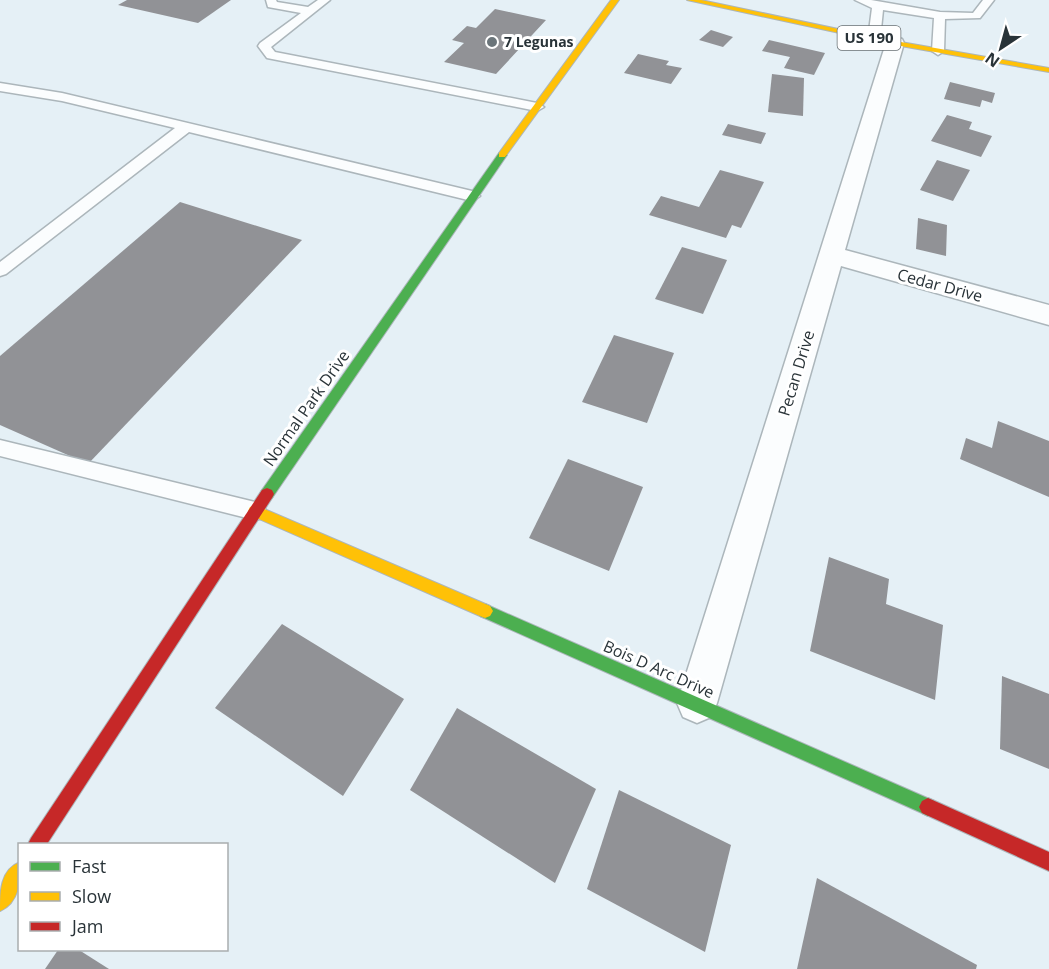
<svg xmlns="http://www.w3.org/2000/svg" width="1049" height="969" font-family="'Open Sans',sans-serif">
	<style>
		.building { fill: #919296 }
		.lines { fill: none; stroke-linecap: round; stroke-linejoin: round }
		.lane-casing { stroke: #acb6bb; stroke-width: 3 }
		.street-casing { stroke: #acb6bb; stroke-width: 3 }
		.fast-casing { stroke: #acb6bb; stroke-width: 2 }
		.slow-casing { stroke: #acb6bb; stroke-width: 2 }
		.jam-casing { stroke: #acb6bb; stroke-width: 2 }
		.lane { fill: #fbfdfe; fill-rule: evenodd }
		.street { fill: #fbfdfe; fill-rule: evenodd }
		.fast { fill: #4caf50; fill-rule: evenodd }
		.slow { fill: #ffc107; fill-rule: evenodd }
		.jam { fill: #c62828; fill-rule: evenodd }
		.poi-dot { fill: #6b757a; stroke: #fff; stroke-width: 2 }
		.labels { text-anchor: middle; stroke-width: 6; stroke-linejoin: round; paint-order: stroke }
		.far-poi-label { font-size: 14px; font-weight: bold; fill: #293338; stroke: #fff; text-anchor: start }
		.shield { fill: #fff; stroke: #697074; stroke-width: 1.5 }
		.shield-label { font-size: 15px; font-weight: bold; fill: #293338 }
		.street-label { font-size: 16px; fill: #293338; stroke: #fff }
	</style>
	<rect width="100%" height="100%" fill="#e5f0f6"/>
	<!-- building -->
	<g class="building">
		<path d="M127 0H231L198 23 118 5Z"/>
		<path d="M495 9 546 20 496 74 444 62 464 43 452 40 467 26 476 28Z"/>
		<path d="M711 30 733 37 723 47 699 40Z"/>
		<path d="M769 40 825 53 814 75 784 68 790 57 762 51Z"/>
		<path d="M638 54 669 61 666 65 682 68 671 84 624 73Z"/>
		<path d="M772 74 804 78 803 116 768 112Z"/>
		<path d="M950 82 995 93 992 103 982 100 980 107 944 99Z"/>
		<path d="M947 115 972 122 969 129 992 136 981 157 931 141Z"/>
		<path d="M728 124 766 133 761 144 722 135Z"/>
		<path d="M937 160 970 170 953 201 920 190Z"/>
		<path d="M720 170 764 182 741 228 732 225 726 238 649 215 661 196 699 207Z"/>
		<path d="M180 202 302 240 88 464 0 425V356Z"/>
		<path d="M918 218 947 225 946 256 916 249Z"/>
		<path d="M682 247 727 260 703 314 655 299Z"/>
		<path d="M614 335 674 353 647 423 582 402Z"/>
		<path d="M998 421 1049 441V497L960 459 966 438 992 448Z"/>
		<path d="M568 459 643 487 609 571 529 538Z"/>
		<path d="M829 557 889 579 886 604 943 625 935 700 810 651Z"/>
		<path d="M282 624 404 699 343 796 215 708Z"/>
		<path d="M1002 676 1049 694V769L1000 749Z"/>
		<path d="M457 708 596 789 555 883 410 790Z"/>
		<path d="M619 790 731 845 705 952 587 889Z"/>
		<path d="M817 878 977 965 976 969H797Z"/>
		<path d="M58 950H79L109 969H45Z"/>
	</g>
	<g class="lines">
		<!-- lane casing -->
		<g class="lane-casing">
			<g id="lane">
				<path d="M266 0H276L277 2 308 7 318 0H330L271 47 275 52 537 103 544 107 537 111 267 58 258 46 260 43 301 13 268 7Z"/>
				<path d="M855 0H871L940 12 973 13 983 0H994L980 18 945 19 944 51 938 55 932 51 934 18 883 10 880 39 874 43 868 39 872 8Z"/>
				<path d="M0 83 62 93 472 191 480 196 472 201 189 132 6 274 0 276V262L175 128 62 101 0 91Z"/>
				<path d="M0 440 255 502 263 504 266 511 263 518 255 520 0 456Z"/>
			</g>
		</g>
		<!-- street casing -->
		<g class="street-casing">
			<path id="street" d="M895 37 902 39 904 43 845 250 1049 305V325L841 266 717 703 711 717 697 723 683 717 677 703 886 43 888 39Z"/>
		</g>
		<!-- fast casing -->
		<g class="fast-casing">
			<g id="fast">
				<path d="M499 153 507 155 272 498 267 500 262 498 260 494 262 490Z"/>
				<path d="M485 604 934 801 937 807 934 813 928 816 922 813 480 616 477 611 480 606Z"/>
			</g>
		</g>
		<!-- slow casing -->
		<g class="slow-casing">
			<g id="slow">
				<path d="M611 0H619L505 157H499V153Z"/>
				<path d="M687 0H701L895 41 1049 68V72L895 45Z"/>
				<path d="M255 505 490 606 493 611 490 616 485 618 480 616 250 515 248 511 250 507Z"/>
				<path d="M20 862C20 880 20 902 0 911 0 892 0 870 20 862Z"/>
			</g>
		</g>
		<!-- jam casing -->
		<g class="jam-casing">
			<g id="jam">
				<path d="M267 488 272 490 274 494 272 498 47 844H28L31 838 262 490Z"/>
				<path d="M928 798 1049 852V871L922 813 919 807 922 801Z"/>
			</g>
		</g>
		<!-- lane -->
		<use href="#lane" class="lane"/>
		<!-- street -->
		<use href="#street" class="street"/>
		<!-- fast -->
		<use href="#fast" class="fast"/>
		<!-- slow -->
		<use href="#slow" class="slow"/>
		<!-- jam -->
		<use href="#jam" class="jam"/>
	</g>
	<!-- markers -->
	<circle class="poi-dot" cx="492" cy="42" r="6"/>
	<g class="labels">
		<!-- far-poi labels -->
		<g class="far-poi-label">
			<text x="504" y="47">7 Legunas</text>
		</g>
		<!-- shield labels -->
		<rect class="shield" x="837.5" y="26" width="63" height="24" rx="4.5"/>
		<g class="shield-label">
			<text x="869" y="43">US 190</text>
		</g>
		<!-- street labels -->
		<g class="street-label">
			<text transform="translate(940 285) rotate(15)" y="6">Cedar Drive</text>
			<text transform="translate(796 373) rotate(-73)" y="6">Pecan Drive</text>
			<text transform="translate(306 408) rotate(-55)" y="6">Normal Park Drive</text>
			<text transform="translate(659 669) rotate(24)" y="6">Bois D Arc Drive</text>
		</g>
	</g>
	<!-- legend -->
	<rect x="18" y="843" width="210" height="108" fill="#ffffff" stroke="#a9adaf" stroke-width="1.5"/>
	<rect x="30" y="862" width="30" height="9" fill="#4caf50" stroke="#a9adaf" stroke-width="1.5"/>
	<text x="72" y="873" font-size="18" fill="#293338">Fast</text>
	<rect x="30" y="892" width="30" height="9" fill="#ffc107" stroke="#a9adaf" stroke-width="1.5"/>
	<text x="72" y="903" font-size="18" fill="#293338">Slow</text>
	<rect x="30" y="922" width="30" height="9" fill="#c62828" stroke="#a9adaf" stroke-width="1.5"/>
	<text x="72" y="933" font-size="18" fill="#293338">Jam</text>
	<!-- north arrow -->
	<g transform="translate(1001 48) rotate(216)" stroke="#ffffff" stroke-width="4.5" paint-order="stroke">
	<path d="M0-4.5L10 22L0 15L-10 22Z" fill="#293338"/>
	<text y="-9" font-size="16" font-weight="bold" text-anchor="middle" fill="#293338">N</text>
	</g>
</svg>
